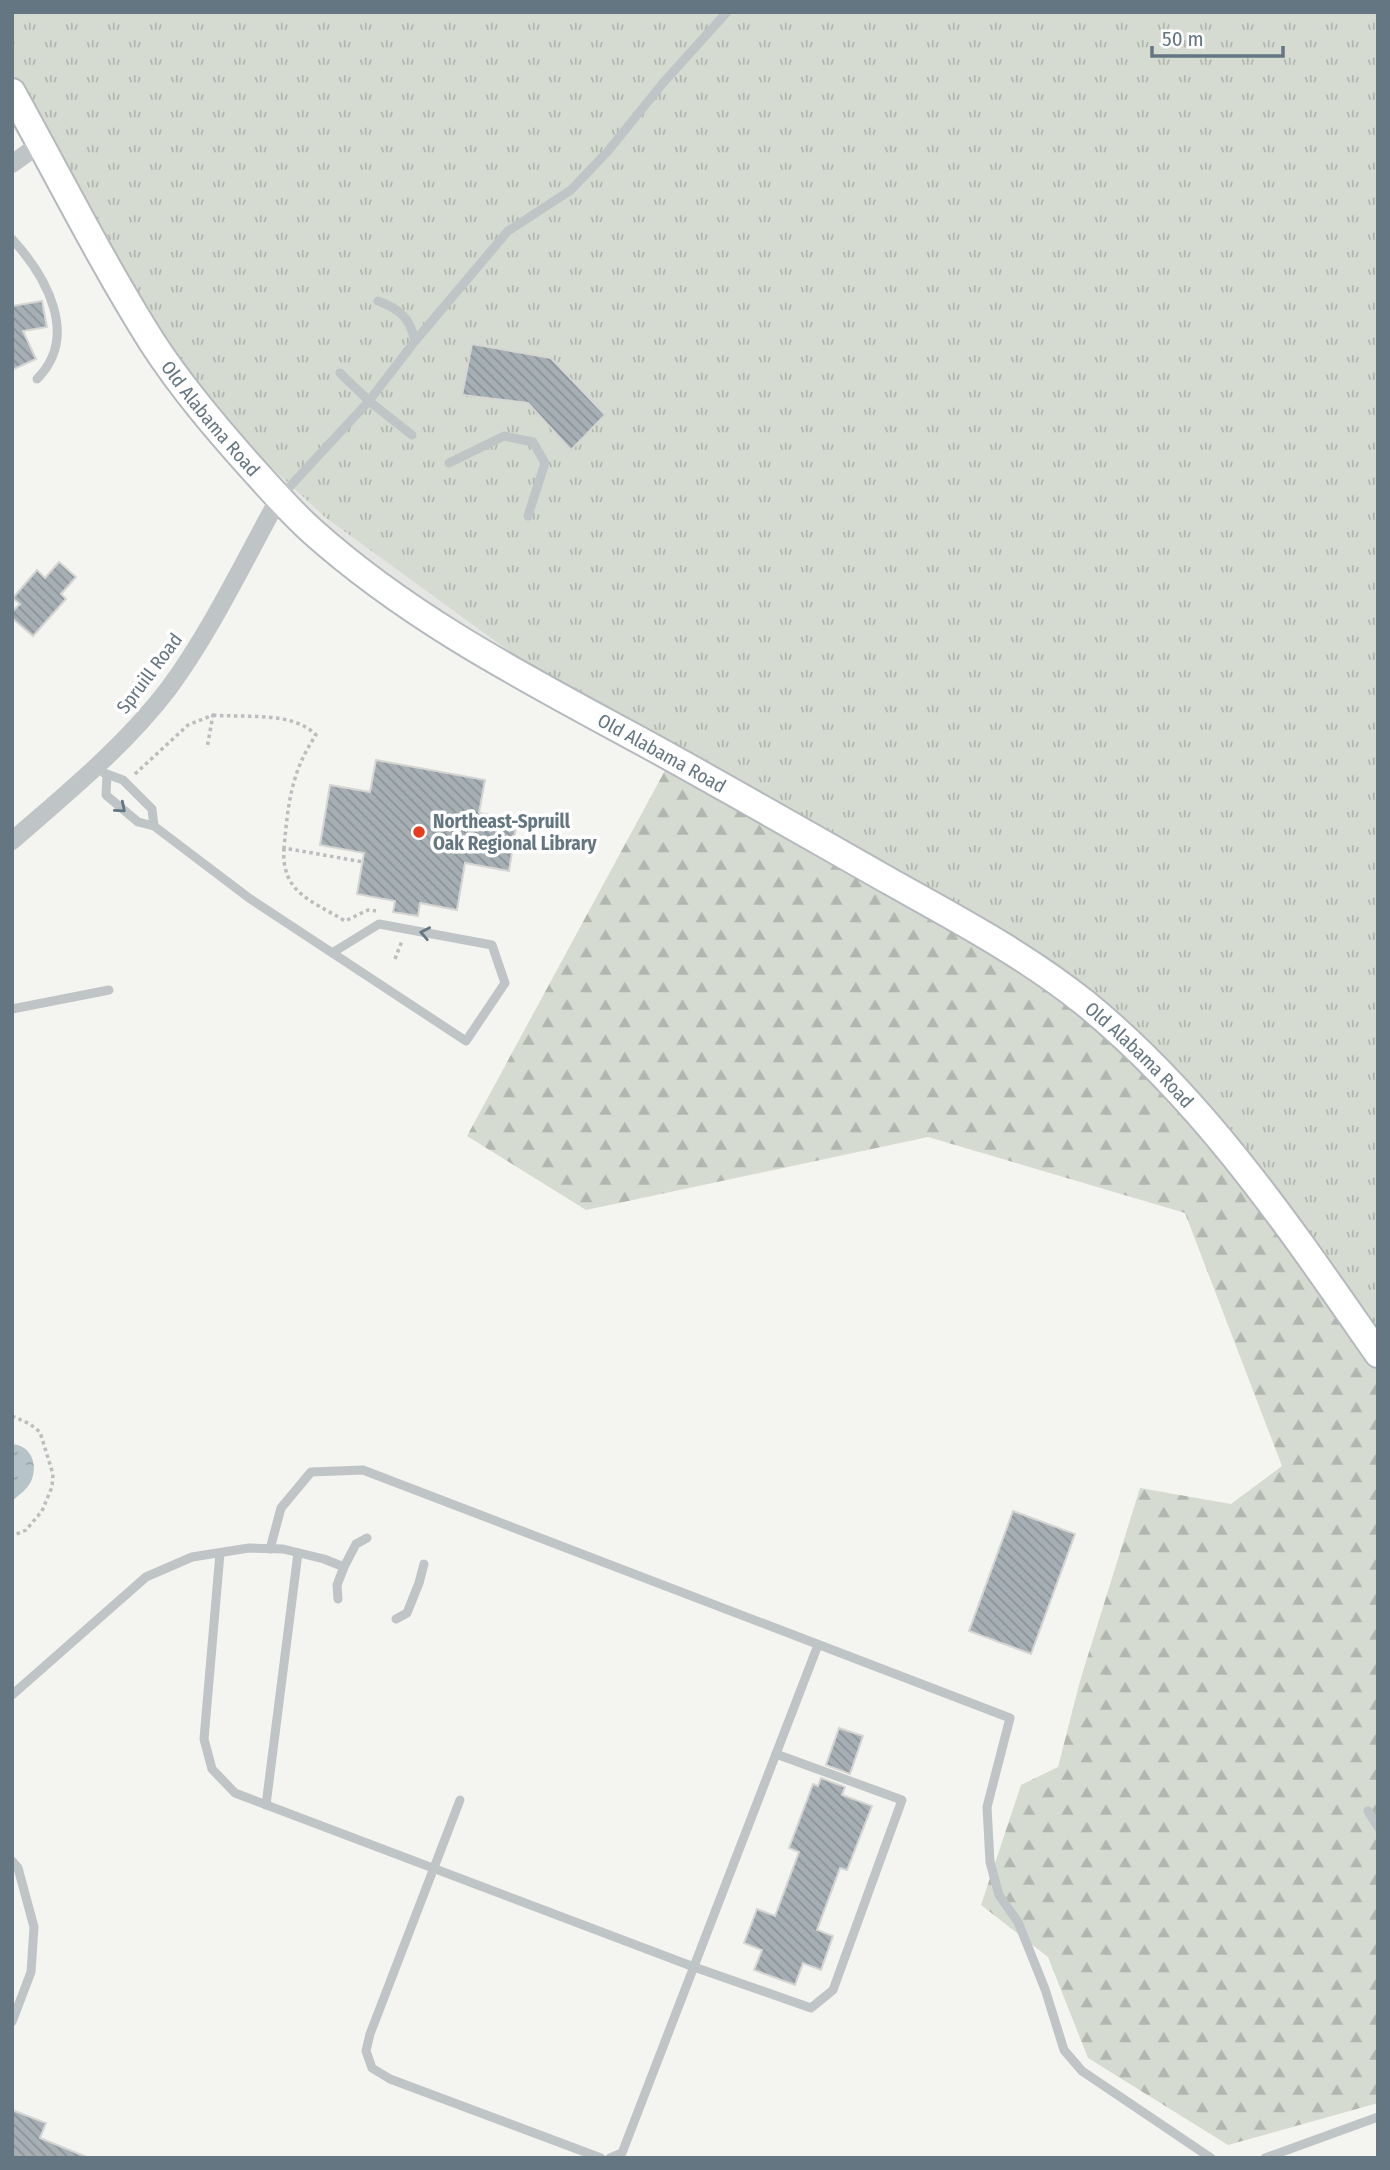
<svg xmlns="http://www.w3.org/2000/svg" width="1390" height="2170" font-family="'Fira Sans Condensed',sans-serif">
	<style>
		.built { fill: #e5e6e4 }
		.grass { fill: url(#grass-tufts) }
		.forest { fill: url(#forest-firs) }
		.water { fill: url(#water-ripples) }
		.building { fill: url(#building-back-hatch); stroke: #d5d5d3; stroke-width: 2 }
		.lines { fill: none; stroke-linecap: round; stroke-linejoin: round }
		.secondary-casing { stroke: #b4b9bd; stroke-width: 30 }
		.path { stroke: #bbbdbf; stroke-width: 3.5; stroke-dasharray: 3.5 3.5; stroke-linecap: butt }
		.lane { stroke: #bfc4c6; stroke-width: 9 }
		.street { stroke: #bfc4c6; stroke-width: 18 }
		.secondary { stroke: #fff; stroke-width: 26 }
		.oneway { stroke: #637682 }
		.poi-dot { fill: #e53d1f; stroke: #fff; stroke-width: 2.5 }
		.labels { text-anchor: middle; stroke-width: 7; stroke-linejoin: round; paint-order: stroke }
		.street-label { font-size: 19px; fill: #637682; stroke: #fff }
		.poi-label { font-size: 19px; font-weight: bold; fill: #637682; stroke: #fff; text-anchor: start }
	</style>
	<defs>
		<pattern id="grass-tufts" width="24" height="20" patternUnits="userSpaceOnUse" patternTransform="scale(1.75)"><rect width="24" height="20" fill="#d6dbd1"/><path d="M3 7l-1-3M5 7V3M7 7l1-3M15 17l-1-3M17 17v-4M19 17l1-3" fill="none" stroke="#b1b6af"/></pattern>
		<pattern id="forest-firs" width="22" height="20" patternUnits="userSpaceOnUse" patternTransform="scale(1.75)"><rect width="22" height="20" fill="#d6dbd1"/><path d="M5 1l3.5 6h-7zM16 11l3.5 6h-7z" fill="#b1b6af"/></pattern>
		<pattern id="water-ripples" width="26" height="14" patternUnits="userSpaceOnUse" patternTransform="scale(1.75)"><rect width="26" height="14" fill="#b6c4c7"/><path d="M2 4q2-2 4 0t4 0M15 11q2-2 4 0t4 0" fill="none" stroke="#98a4a7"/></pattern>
		<pattern id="building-back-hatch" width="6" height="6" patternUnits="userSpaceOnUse" patternTransform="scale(1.75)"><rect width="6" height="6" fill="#a6afb4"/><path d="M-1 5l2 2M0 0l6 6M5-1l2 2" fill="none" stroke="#8b9398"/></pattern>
	</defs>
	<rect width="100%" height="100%" fill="#f4f4f0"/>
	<!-- built -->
	<path class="built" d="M182 385 326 518 668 765 269 499Z"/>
	<!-- grass -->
	<path class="grass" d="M12 12H1378V1365L1297 1224 326 518 182 385 38 170 12 124Z"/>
	<!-- forest -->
	<path class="forest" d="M668 765 979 941 1155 1057 1218 1128 1378 1371V2103L1228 2145 1088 2058 1048 1957 981 1905 1021 1785 1058 1767 1080 1681 1140 1488 1231 1504 1282 1466 1185 1213 928 1137 586 1210 467 1136Z"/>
	<!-- water -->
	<path class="water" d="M12 1444C30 1445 38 1463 32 1479 29 1488 19 1495 12 1501Z"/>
	<!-- building -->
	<g class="building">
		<path d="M42 301 47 327 23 331 36 359 12 370V306Z"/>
		<path d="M472 344 551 358 605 415 571 450 528 403 462 395Z"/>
		<path d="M59 562 76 577 61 594 66 599 33 636 12 618V612L20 604 13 598 37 570 45 578Z"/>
		<path d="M376 760 485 780 479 813 517 820 509 871 465 863 457 910 420 903 418 916 393 912 395 901 357 894 364 853 320 845 330 785 370 792Z"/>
		<path d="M1013 1511 1075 1534 1031 1654 969 1631Z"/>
		<path d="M839 1728 863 1736 850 1774 826 1765Z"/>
		<path d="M821 1778 845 1787 842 1795 872 1806 847 1870 840 1868 817 1930 833 1936 821 1970 803 1963 795 1985 754 1970 762 1950 744 1943 757 1909 775 1916 799 1852 789 1848 813 1784 818 1786Z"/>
		<path d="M12 2110 46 2123 40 2138 89 2158H12Z"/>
	</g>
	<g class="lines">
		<!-- secondary casing -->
		<g class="secondary-casing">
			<g id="secondary">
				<path id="s1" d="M12 92C58 175 101 261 152 342 183 390 221 434 259 476 276 495 293 514 312 531 410 619 527 679 641 741 725 787 808 835 891 882 957 919 1025 955 1085 1003 1205 1101 1290 1228 1378 1354"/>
			</g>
		</g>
		<!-- path -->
		<g class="path">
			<path d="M213 715C245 718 293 711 316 735 291 772 288 804 284 848L363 862"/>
			<path d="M135 774 188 725 213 715 207 748"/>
			<path d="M284 848C281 893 311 900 345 921L368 910 376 911"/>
			<path d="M395 959 402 941"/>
			<path d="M12 1416 30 1424 40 1432 53 1474 52 1487 42 1511 26 1530 12 1536"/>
		</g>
		<!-- lane -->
		<g class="lane">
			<path d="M12 239C46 276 80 336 37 379"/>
			<path d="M378 301C400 309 410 318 415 341"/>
			<path d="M340 373 369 401 412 435"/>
			<path d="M449 463 504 436 533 442 545 463 528 516"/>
			<path d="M282 495 369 401 415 341 508 231 571 190 608 151 663 83 727 12"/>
			<path d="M104 773 123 780 152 809 154 826"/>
			<path d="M107 775 106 795 138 822 154 826 249 898 466 1041 505 983 492 945 379 924 332 953"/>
			<path d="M12 1009 109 990"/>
			<path d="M270 1549 281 1508 311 1472 363 1470 1010 1718 987 1807 990 1862 999 1895 1018 1922 1045 1989 1064 2050 1082 2071 1211 2158"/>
			<path d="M220 1553 204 1739 212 1769 235 1793 694 1967 811 2008 833 1990 902 1800 776 1754"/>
			<path d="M344 1567 356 1544 367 1538"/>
			<path d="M396 1619 407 1613 419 1583 424 1564"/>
			<path d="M12 1695 146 1577 192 1557 249 1548 283 1549 324 1559 344 1567 337 1585 338 1599"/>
			<path d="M460 1800 370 2034 366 2051 372 2068 390 2079 601 2158"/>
			<path d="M266 1805 298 1553"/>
			<path d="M1368 1811 1378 1827"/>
			<path d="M12 1861 18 1868 34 1927 31 1972 12 2022"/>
			<path d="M610 2158 622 2153 818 1645"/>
			<path d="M1265 2158 1378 2117"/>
		</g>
		<!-- street -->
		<g class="street">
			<path d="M12 164 41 143"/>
			<path d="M12 841C67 793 125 746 169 688 212 629 244 561 279 498"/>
		</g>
		<!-- secondary -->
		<use href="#secondary" class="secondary"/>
	</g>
	<!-- one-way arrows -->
	<defs><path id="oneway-chevron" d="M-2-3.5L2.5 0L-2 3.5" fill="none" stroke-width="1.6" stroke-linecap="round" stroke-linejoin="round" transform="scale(1.75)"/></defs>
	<g class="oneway">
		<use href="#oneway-chevron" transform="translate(121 808) rotate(40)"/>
		<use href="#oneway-chevron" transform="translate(425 933) rotate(-169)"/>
	</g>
	<!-- markers -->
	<circle class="poi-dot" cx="419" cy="832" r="7"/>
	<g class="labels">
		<!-- street labels -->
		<g class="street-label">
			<text dy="7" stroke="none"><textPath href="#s1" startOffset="383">Old Alabama Road</textPath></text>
			<text transform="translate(149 673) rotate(-53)" y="7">Spruill Road</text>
			<text dy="7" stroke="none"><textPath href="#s1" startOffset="950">Old Alabama Road</textPath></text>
			<text dy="7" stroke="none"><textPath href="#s1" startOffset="1517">Old Alabama Road</textPath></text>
		</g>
		<!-- poi labels -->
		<g class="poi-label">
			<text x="433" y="828">Northeast-Spruill<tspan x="433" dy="22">Oak Regional Library</tspan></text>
		</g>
	</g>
	<!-- border -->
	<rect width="1390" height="2170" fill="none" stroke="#637682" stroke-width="28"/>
	<!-- scale -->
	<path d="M1152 46v10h131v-10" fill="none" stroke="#637682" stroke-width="3.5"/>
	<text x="1162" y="46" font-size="21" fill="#637682" stroke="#ffffff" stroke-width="5" paint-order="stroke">50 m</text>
</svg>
